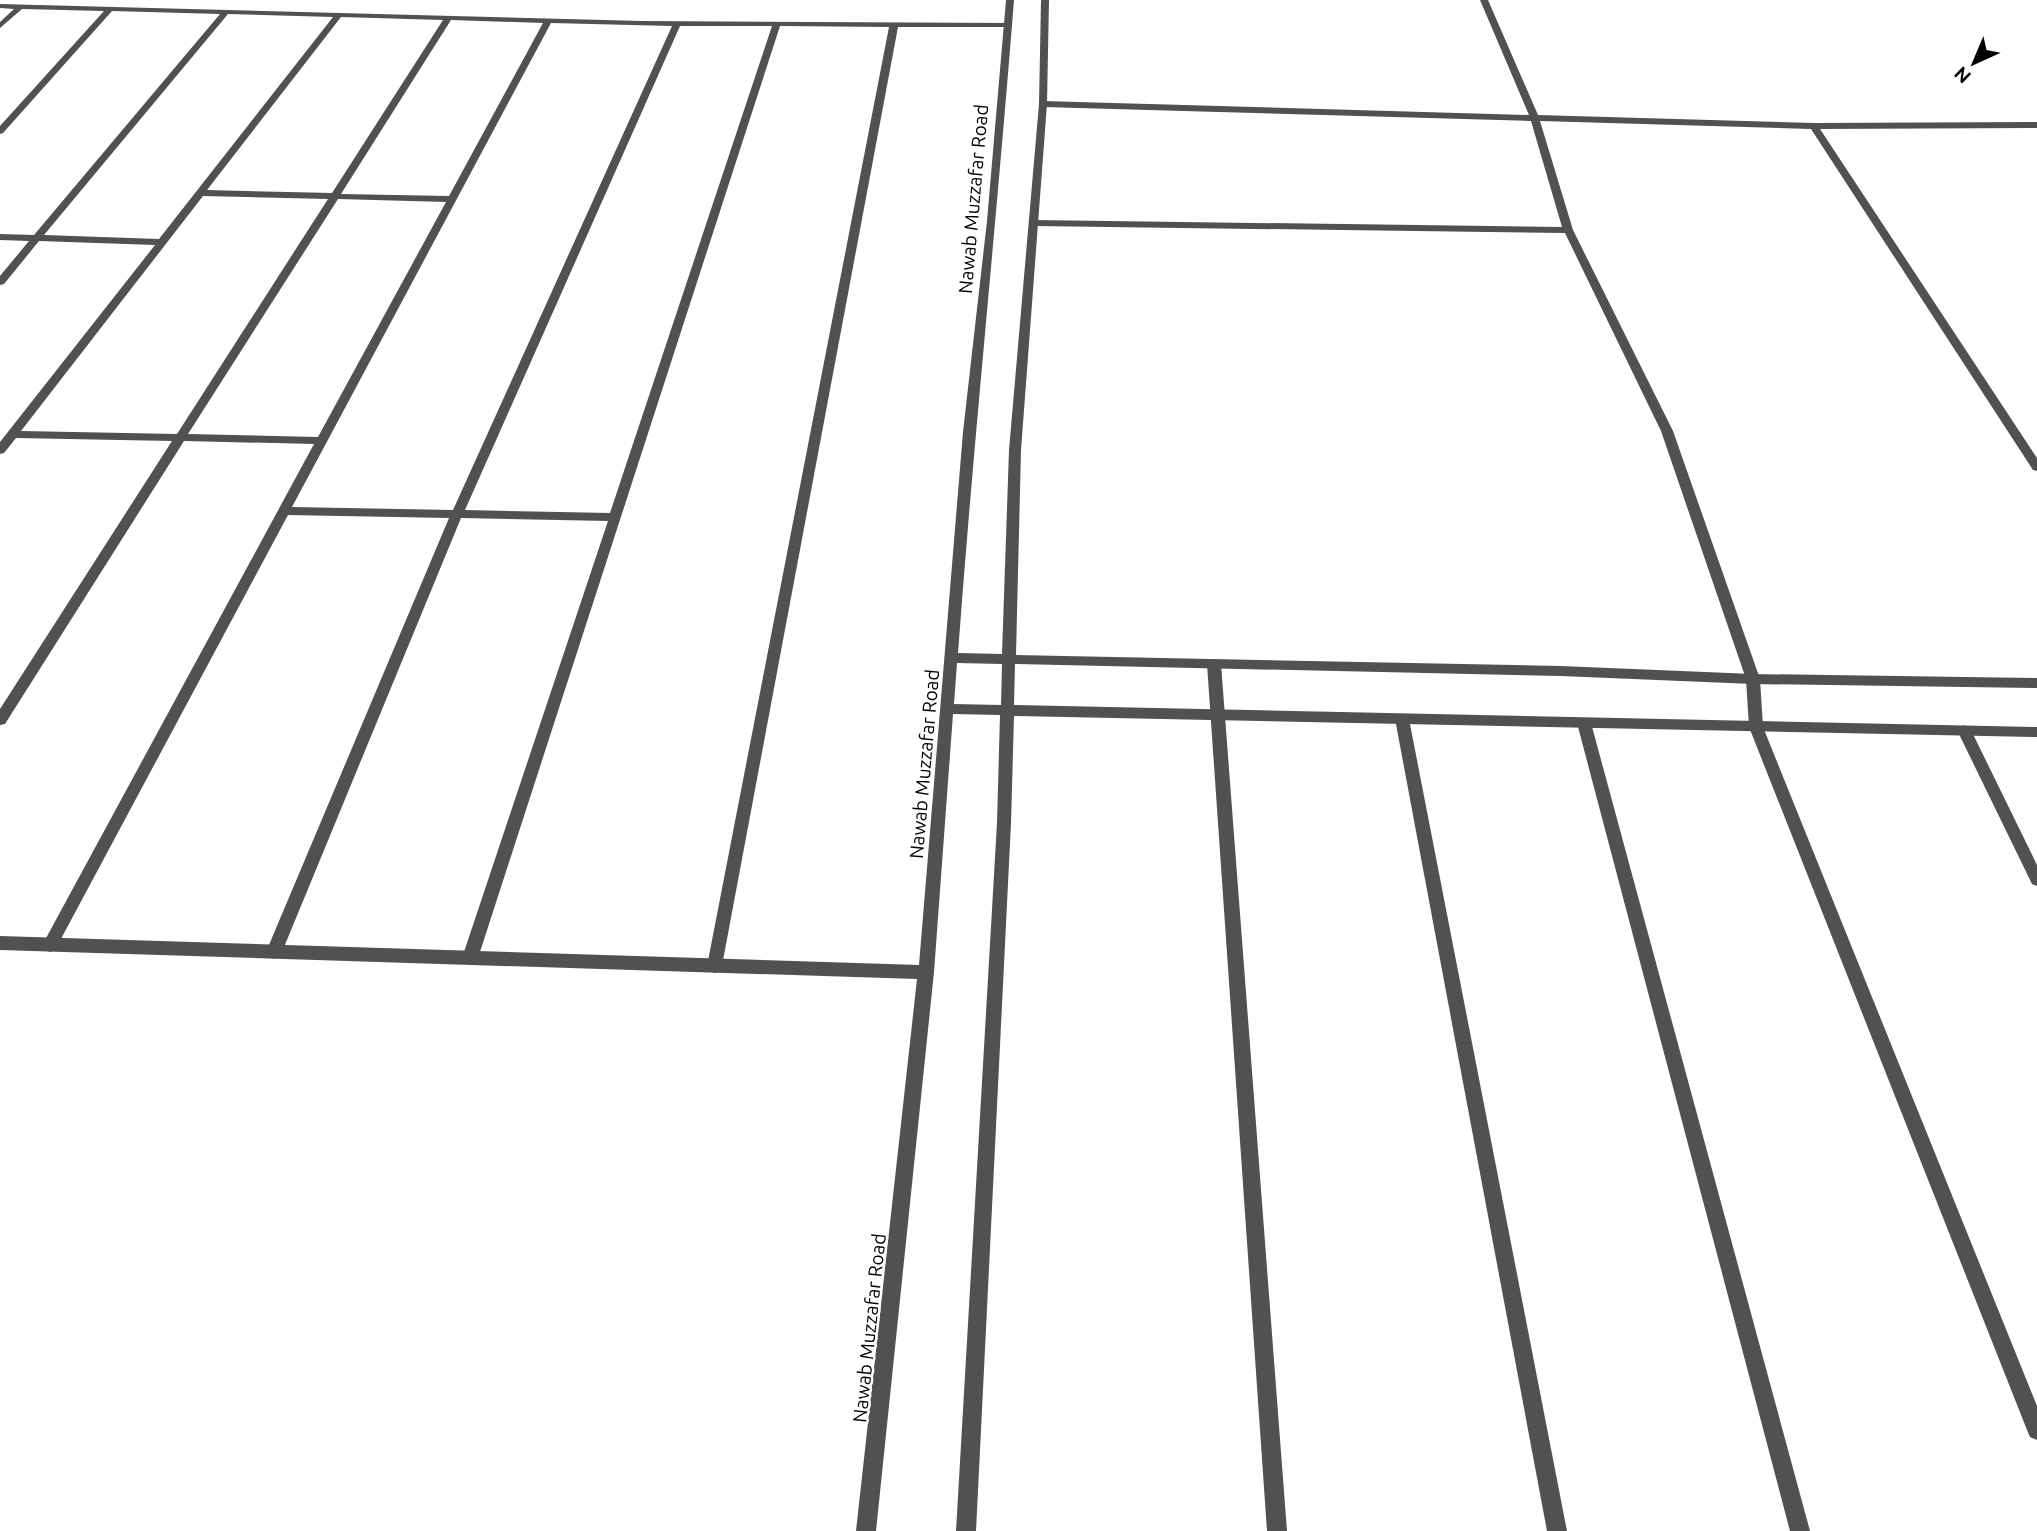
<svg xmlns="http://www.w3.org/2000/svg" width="2037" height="1531" font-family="Ubuntu,sans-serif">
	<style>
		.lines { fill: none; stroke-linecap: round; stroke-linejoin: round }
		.minor { fill: #515151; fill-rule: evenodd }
		.tertiary { fill: #515151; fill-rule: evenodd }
		.labels { text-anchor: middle; stroke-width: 5; stroke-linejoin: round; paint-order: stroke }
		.street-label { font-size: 19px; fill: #000; stroke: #fff }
	</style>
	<rect width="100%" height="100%" fill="#fff"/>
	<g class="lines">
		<!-- minor -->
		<g class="minor">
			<path d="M1480 0H1488L1538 115 1814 123 2037 122V128L1820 129 2037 458V471L2033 470 1811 129 1540 121 1573 230 1673 431 1760 679 1763 727 2037 1406V1440L2030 1437 2027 1430 1749 727 1746 679 1661 431 1565 233 1035 226 1030 223 1035 220 1562 227 1531 121 1043 107 1039 104 1043 101 1529 115Z"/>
			<path d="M0 4 642 21 1012 23V27H898L721 971 715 973 709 971 707 966 889 27 780 26 478 958 475 963 470 965 465 963 462 958 608 521 461 518 282 952 279 957 274 959 269 957 266 952 449 518 288 515 55 950 50 952 45 950 42 945 45 940 314 444 184 441 5 724 0 725V709L172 441 16 438 4 453 0 454V442L155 245 39 241 4 284 0 285V276L29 241 0 240V234L34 235 220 14 112 11 3 133 0 134V126L104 11 22 9 0 28V22L14 9 0 8ZM228 14 333 17 159 239 44 235ZM341 17 443 20 332 193 207 190ZM451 20 543 23 449 196 341 194ZM551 23 672 26 453 510 292 507ZM680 26H772L610 513 465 510ZM203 196 328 199 177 434 21 431ZM338 199 446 202 318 437 188 434Z"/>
			<path d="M1214 659 1221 664 1287 1531H1267L1207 664Z"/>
			<path d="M1402 714 1409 719 1567 1531H1547L1395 719Z"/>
			<path d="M1584 718 1591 723 1810 1531H1790L1577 723Z"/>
			<path d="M1964 725 1971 730 2037 865V886L2032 884 1957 730Z"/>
		</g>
		<!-- tertiary -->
		<path class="tertiary" d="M1006 0H1014C997 218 974 435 958 653L1002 654 1009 450 1039 104 1041 0H1049L1047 104 1021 450 1016 655 1561 666 1753 674 2037 678V688L1753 684 1561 676 1015 664 1014 705 2037 727V737L1014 716 1011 823 976 1531H956L997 823 1000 715 953 714 934 972 876 1531H856L917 979 0 950V936L919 965 963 432 987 221ZM957 663 1002 664 1001 705 954 704Z"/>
	</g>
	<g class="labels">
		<!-- street labels -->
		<g class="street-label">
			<text transform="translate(973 199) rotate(-85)" y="7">Nawab Muzzafar Road</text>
			<text transform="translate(924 764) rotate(-85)" y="7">Nawab Muzzafar Road</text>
			<text transform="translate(869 1328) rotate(-84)" y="7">Nawab Muzzafar Road</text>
		</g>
	</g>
	<!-- north arrow -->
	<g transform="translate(1974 63) rotate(224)" stroke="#ffffff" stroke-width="5" paint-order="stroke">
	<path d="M0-5L12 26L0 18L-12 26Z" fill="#000000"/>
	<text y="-10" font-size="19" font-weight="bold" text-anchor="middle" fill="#000000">N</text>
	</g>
</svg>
